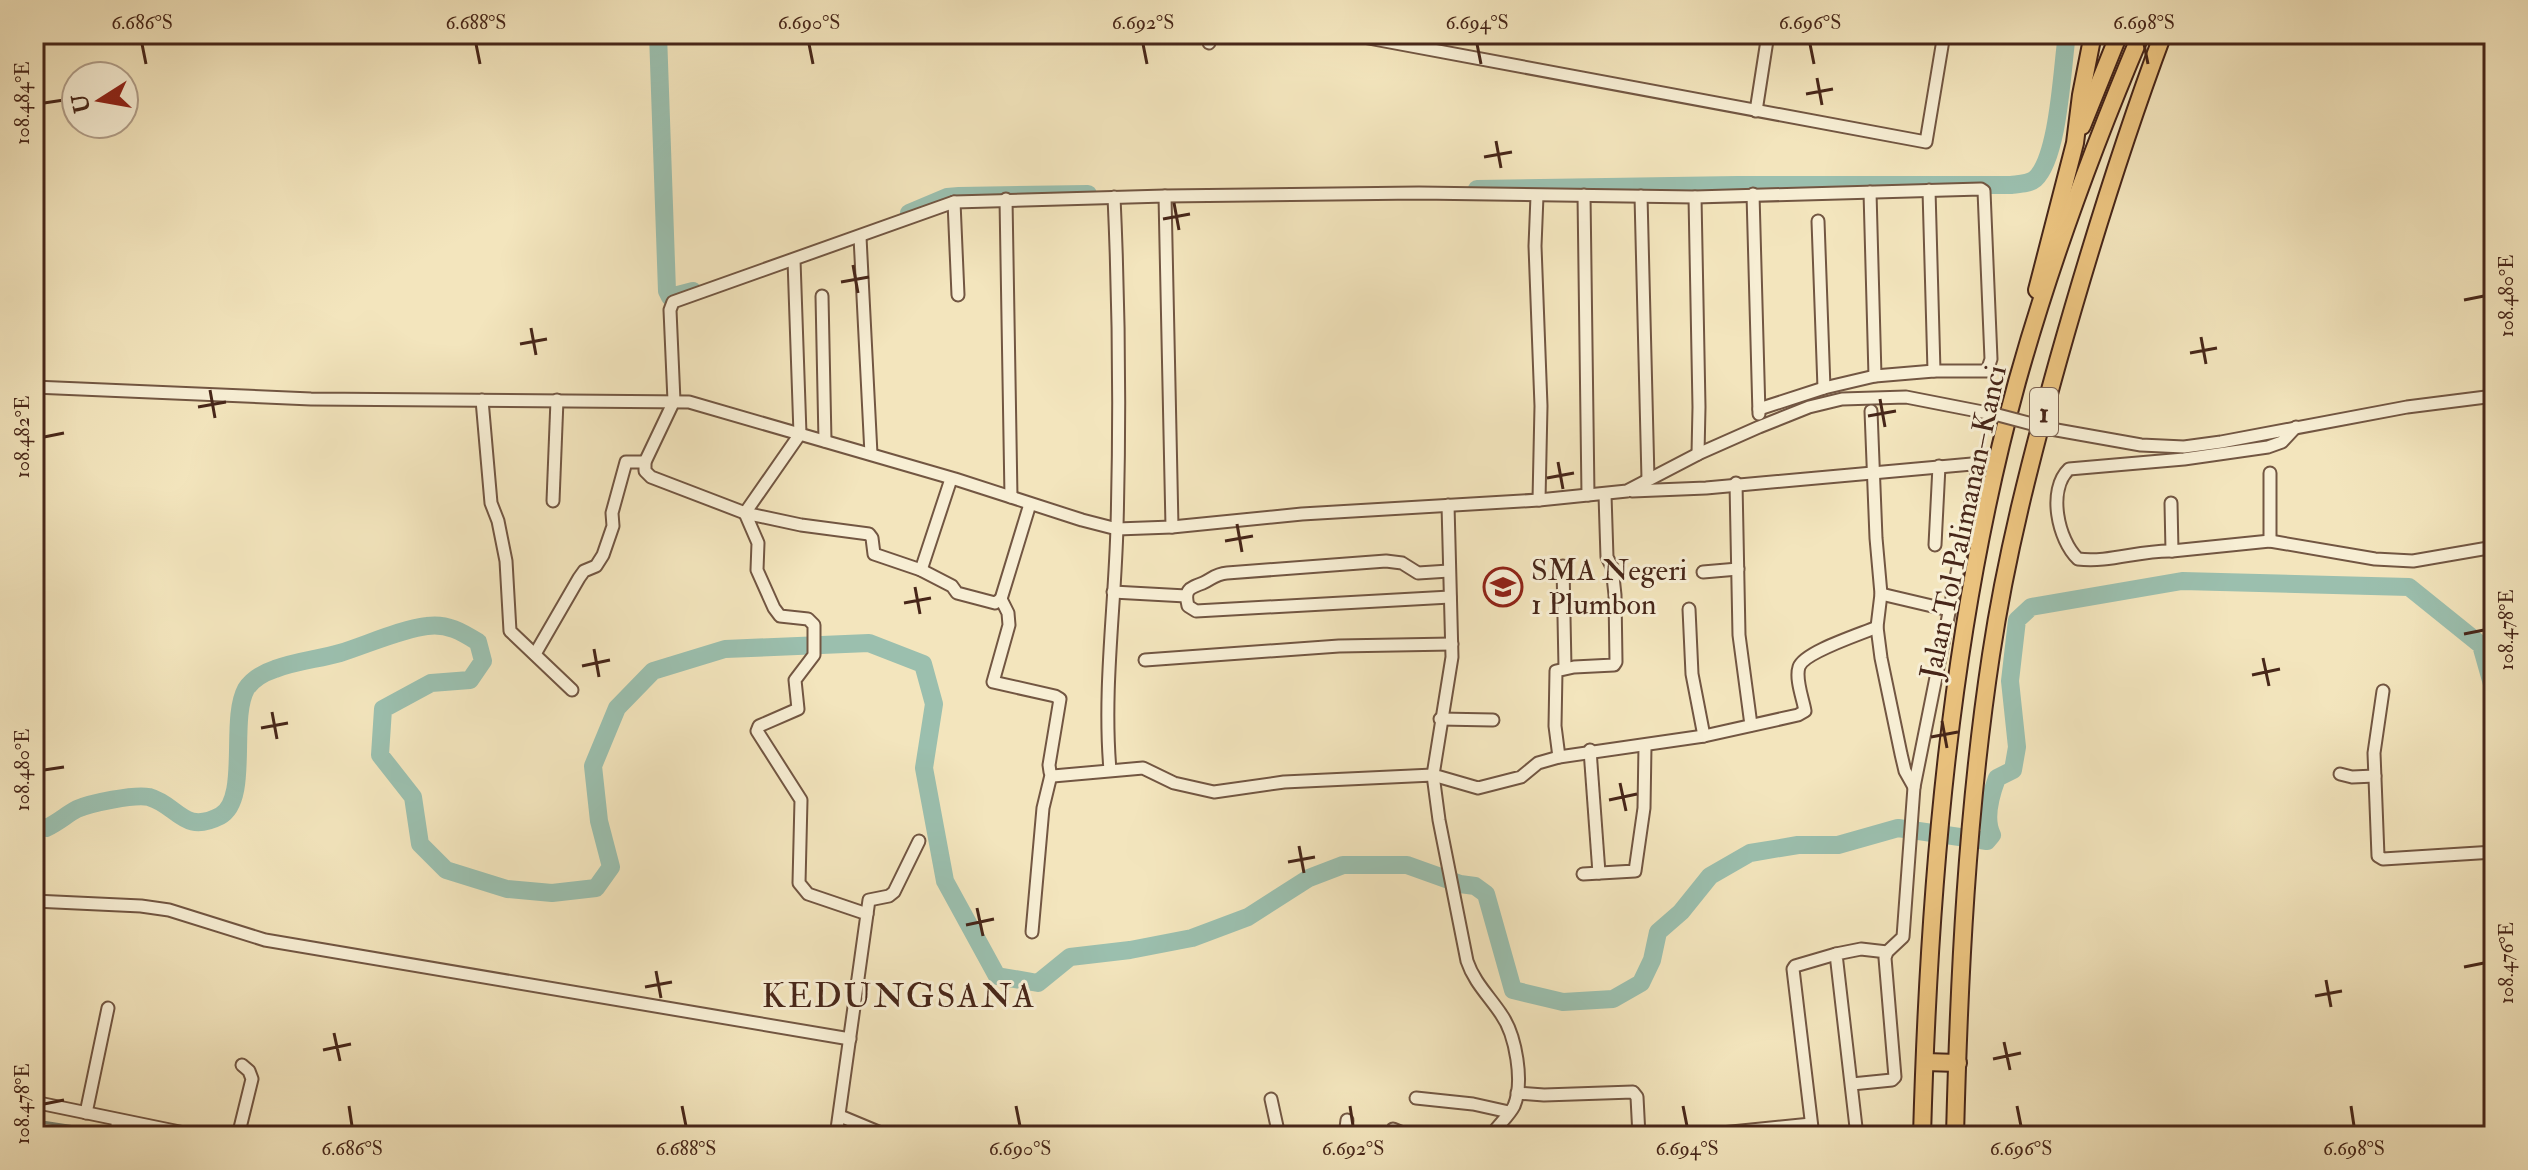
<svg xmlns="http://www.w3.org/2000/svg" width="2528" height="1170" font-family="'IM FELL Double Pica',serif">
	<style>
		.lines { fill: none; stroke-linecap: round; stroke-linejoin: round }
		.stream { stroke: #798272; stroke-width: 3 }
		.river { stroke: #9bbfae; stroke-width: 18 }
		.minor-casing { stroke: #725642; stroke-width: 15 }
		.highway-casing { stroke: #472619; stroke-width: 20 }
		.minor { stroke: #f7eed4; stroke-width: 11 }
		.highway { stroke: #eac27e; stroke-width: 16 }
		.minor-bridge-casing { stroke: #725642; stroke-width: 15; stroke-linecap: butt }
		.minor-bridge { stroke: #f7eed4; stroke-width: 11 }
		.ticks { fill: none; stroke: #472619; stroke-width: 3 }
		.labels { text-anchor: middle; stroke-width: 6; stroke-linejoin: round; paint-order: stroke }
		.shield { fill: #f7eed4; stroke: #7c6251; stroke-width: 2 }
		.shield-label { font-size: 28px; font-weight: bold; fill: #472619 }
		.street-label { font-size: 30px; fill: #472619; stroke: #f7eed4 }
		.poi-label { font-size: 30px; fill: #472619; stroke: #f7eed4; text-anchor: start }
		.quarter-label { font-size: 34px; letter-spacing: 2px; fill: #472619; stroke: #f7eed4 }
		.neatline { fill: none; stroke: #472619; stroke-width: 3 }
		.ticks-label { font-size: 20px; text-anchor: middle; fill: #472619 }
	</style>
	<rect width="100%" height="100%" fill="#f3e5bd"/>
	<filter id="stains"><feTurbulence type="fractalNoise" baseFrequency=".0025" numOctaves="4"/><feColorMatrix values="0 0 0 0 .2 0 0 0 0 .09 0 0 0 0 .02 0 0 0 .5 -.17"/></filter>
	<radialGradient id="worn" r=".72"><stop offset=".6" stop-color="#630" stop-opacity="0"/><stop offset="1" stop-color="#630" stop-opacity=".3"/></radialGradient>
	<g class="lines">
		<!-- stream -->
		<g class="stream">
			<path d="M36 1121 107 1132"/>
			<path d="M123 1134 137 1136"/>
		</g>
		<!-- river -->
		<g class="river">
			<path d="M658 34 667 291 670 297 693 291"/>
			<path d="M1477 189 1737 185H2011C2019 184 2029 184 2035 179 2059 157 2062 67 2067 34"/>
			<path d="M909 213 947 197 959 196 1088 194"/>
			<path d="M34 824 46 828C59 822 67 814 77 809 91 803 134 794 149 797 178 805 183 835 220 816 250 800 229 720 246 689 253 678 263 673 275 669 296 661 319 659 340 653 366 645 401 629 427 626 447 623 462 632 478 642L483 661 470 680 431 683 383 709 380 755 413 797 420 844 446 870 507 889 552 893 596 888 611 867 599 821 593 766 617 708 653 671 725 649 869 643 923 664 934 704 924 768 945 881 997 976 1038 983 1070 957 1130 950 1192 938 1248 917 1309 878 1343 865H1407L1460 884 1475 886 1486 894 1513 990 1563 1002 1613 999 1641 983 1652 960 1658 932 1681 912 1710 876 1750 853 1798 845H1838L1898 828 1987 841 1992 835C1984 819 1991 794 1997 778L2013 770 2017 747 2010 681 2017 620 2031 607 2182 581 2409 587 2481 645 2494 691"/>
		</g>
		<!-- minor casing -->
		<g class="minor-casing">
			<g id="minor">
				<path d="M1347 34 1926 142 1944 34"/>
				<path d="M1209 43 1211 34"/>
				<path d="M1756 111 1768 34"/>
				<path d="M1929 190 1934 371"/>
				<path d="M1870 192 1875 376"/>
				<path d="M1753 194 1759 414"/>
				<path d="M1584 195 1588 495"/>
				<path d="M1165 196 1419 193 1695 197 1981 189 1984 191 1991 359 1987 371H1934L1875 376 1824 388 1759 409"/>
				<path d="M1537 196 1535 246 1541 406 1539 500"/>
				<path d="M1641 196 1648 479"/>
				<path d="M1695 197 1699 407 1698 454"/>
				<path d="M1006 199 1011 497"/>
				<path d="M954 202 958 295"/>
				<path d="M1818 221 1824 388"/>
				<path d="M860 237 871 454"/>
				<path d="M794 260 800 434 745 513 651 477 645 471V462L674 401 670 310 673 302 954 202 1165 196 1172 527"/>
				<path d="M822 296 825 441"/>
				<path d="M34 387 311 399 689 402 955 479 1082 520 1117 529 1172 527 1302 514 1539 500 1627 491 1698 454 1759 427 1809 407 1842 399 1906 397 1998 415"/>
				<path d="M482 400 491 503 498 521 506 561 510 631 572 690"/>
				<path d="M1871 411 1876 538 1881 594 1877 627 1881 658 1901 754 1905 771 1914 787"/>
				<path d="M2051 429 2141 445 2184 447 2221 442 2407 407 2494 396"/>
				<path d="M1736 483 1739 635 1751 725"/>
				<path d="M1632 491 1706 488 1972 464 1978 468 1914 787 1903 937 1887 952 1885 958 1895 1077 1892 1080 1852 1084"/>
				<path d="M553 501 557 400"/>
				<path d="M2171 503 2172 551 2270 541 2375 559 2413 561 2494 547"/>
				<path d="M1030 504 1001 599 1008 613 1009 625 993 682 1055 696 1060 699 1049 765 1050 772 1053 776 1143 768 1174 783 1214 792 1284 782 1433 775 1439 820 1467 961C1474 982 1489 996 1501 1014 1516 1035 1524 1082 1514 1106 1509 1116 1497 1126 1491 1136"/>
				<path d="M1448 505 1452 657 1433 775 1478 788 1521 777 1538 763 1559 757 1704 736 1798 715 1805 711C1803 699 1795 679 1799 667 1804 652 1861 634 1877 627"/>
				<path d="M2270 541V473"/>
				<path d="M1935 545 1939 466"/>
				<path d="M2172 551C2140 550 2109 563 2078 559 2058 540 2047 490 2069 469L2184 459 2268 447 2282 442 2296 427"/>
				<path d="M1563 566 1565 668"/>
				<path d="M921 570 951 479"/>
				<path d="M1449 571 1418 573 1402 563 1386 561 1227 573C1215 574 1212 579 1203 583 1189 588 1184 590 1188 606L1196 611 1450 597"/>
				<path d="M1703 572 1738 569"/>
				<path d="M1113 592 1186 596"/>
				<path d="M1881 594 1949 610"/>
				<path d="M1689 609 1692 674 1704 736"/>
				<path d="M535 654 579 578 584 571 596 566 603 555 613 526 612 513 626 462H645"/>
				<path d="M1145 660 1339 646 1452 644"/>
				<path d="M2383 691 2374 753 2378 856 2383 859 2494 852"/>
				<path d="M1440 719 1493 720"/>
				<path d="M1590 750 1599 873"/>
				<path d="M1559 757 1555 726 1556 671 1574 667 1614 665 1616 662 1615 595 1612 567 1607 557 1605 495"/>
				<path d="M1110 770C1103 689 1115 607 1117 526 1120 416 1119 306 1114 197"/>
				<path d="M2340 774 2352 777 2375 776"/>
				<path d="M1583 874 1635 871 1644 808 1645 746"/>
				<path d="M34 901 141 906 169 910 265 940 850 1039"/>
				<path d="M867 914 869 900 889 896 894 892 919 841"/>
				<path d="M1032 932 1043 808 1051 775"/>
				<path d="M1517 1093 1544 1095 1633 1092 1637 1097 1639 1136"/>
				<path d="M1416 1098 1473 1104 1509 1112"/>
				<path d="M1271 1099 1278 1131 1283 1136"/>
				<path d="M34 1102 199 1136"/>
				<path d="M86 1113 108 1008"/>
				<path d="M840 1116 888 1136"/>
				<path d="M34 1118 37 1103"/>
				<path d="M1393 1129 1410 1136"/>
				<path d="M115 1136 118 1120"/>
				<path d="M238 1136 252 1079 249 1071 242 1065"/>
				<path d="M836 1136 867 914 808 894 799 883 801 800 757 731 759 726 798 709 795 680 814 655V625L808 619 780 616 774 608 757 570 758 543 745 513 801 525 869 534 872 538 874 554 921 570 952 586 957 593 995 603 1001 599"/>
				<path d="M1345 1136 1347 1120"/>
				<path d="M1692 1136 1811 1124"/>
				<path d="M1813 1136 1793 969 1795 966 1836 954"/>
				<path d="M1857 1136 1836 954 1861 949 1887 952"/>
			</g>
		</g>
		<!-- highway casing -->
		<g class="highway-casing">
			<g id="highway">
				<path d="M2082 126 2119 34"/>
				<path d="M2037 290 2075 143 2081 95 2093 34"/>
				<path d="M1925 1062 1958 1063"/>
				<path d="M1922 1136C1929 883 1950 627 2017 382 2050 264 2093 147 2141 34"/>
				<path d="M1955 1136C1959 976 1967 813 1991 655 2006 555 2031 458 2058 361 2089 251 2123 141 2163 34"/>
			</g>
		</g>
		<!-- minor -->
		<use href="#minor" class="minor"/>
		<!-- highway -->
		<use href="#highway" class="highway"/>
		<!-- minor-bridge casing -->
		<g class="minor-bridge-casing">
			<path id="minor-bridge" d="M1998 415 2051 429"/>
		</g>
		<!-- minor-bridge -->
		<use href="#minor-bridge" class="minor-bridge"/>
	</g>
	<!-- ticks -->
	<path class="ticks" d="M142 44 146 64M476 44 480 64M809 44 813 64M1143 44 1147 64M1477 44 1481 64M1810 44 1814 64M2144 44 2148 64M1817 78 1822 105M1806 94 1833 89M44 103 64 100M1496 141 1501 168M1484 157 1512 152M1174 203 1179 230M1163 219 1190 214M853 265 858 293M841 282 869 277M2464 300 2484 296M531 328 536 355M2201 337 2206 364M520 344 547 339M2190 353 2217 348M210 390 215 418M1880 399 1885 427M198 407 226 402M1868 416 1896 411M44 437 64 433M1558 462 1563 489M1547 478 1574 473M1237 524 1242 552M1225 541 1253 536M915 587 920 614M904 603 931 598M2464 634 2484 630M594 649 599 677M2263 658 2269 686M582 666 610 660M2252 675 2280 669M272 712 277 739M1942 721 1947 748M261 728 288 723M1931 737 1958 732M44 770 64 767M1620 783 1626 811M1609 800 1637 794M1299 846 1304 873M1288 862 1315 857M977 908 983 936M966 925 994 919M2464 967 2484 963M656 971 661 998M2326 980 2331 1007M645 987 672 982M2315 996 2342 991M334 1033 340 1061M2004 1042 2010 1070M323 1050 351 1044M1993 1059 2021 1053M44 1104 64 1100M349 1106 352 1126M682 1106 686 1126M1016 1106 1020 1126M1350 1106 1353 1126M1683 1106 1687 1126M2017 1106 2021 1126M2351 1106 2354 1126"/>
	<!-- icons -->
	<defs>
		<g id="school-ring" transform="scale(2)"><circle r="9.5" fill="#f7eed4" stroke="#8f2418" stroke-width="1.5"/><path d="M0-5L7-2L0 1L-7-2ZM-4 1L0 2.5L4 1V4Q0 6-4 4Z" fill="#8f2418"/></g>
	</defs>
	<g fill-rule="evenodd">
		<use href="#school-ring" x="1503" y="587"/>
	</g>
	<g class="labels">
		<!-- shield labels -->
		<rect class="shield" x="2030" y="388" width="28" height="48" rx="6"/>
		<g class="shield-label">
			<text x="2044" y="422">1</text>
		</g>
		<!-- street labels -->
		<g class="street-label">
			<text transform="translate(1963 522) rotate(-78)" y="10">Jalan Tol Palimanan–Kanci</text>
		</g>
		<!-- poi labels -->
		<g class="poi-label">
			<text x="1531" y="580">SMA Negeri<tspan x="1531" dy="34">1 Plumbon</tspan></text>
		</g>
		<!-- quarter labels -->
		<g class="quarter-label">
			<text x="899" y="1007">KEDUNGSANA</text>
		</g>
	</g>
	<!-- margin -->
	<rect width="2528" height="1170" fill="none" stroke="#f3e5bd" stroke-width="88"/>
	<!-- north arrow -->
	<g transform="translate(100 100) rotate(259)"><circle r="38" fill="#f7eed4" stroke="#b19e89" stroke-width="2"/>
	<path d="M0-6L14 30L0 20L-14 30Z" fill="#8f2418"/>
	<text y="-12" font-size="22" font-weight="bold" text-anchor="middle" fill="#472619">U</text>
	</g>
	<rect x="44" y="44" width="2440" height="1082" class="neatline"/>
	<g class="ticks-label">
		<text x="142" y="29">6.686°S</text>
		<text x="476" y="29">6.688°S</text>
		<text x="809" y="29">6.690°S</text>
		<text x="1143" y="29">6.692°S</text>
		<text x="1477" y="29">6.694°S</text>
		<text x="1810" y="29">6.696°S</text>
		<text x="2144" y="29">6.698°S</text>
		<text transform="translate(22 103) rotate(-90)" y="7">108.484°E</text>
		<text transform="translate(2506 296) rotate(-90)" y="7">108.480°E</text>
		<text transform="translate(22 437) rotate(-90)" y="7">108.482°E</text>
		<text transform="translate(2506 630) rotate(-90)" y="7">108.478°E</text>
		<text transform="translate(22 770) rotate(-90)" y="7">108.480°E</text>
		<text transform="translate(2506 963) rotate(-90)" y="7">108.476°E</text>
		<text transform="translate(22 1104) rotate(-90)" y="7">108.478°E</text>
		<text x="352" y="1155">6.686°S</text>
		<text x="686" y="1155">6.688°S</text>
		<text x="1020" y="1155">6.690°S</text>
		<text x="1353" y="1155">6.692°S</text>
		<text x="1687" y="1155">6.694°S</text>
		<text x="2021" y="1155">6.696°S</text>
		<text x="2354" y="1155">6.698°S</text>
	</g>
	<rect width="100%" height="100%" filter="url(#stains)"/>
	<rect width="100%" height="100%" fill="url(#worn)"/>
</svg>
